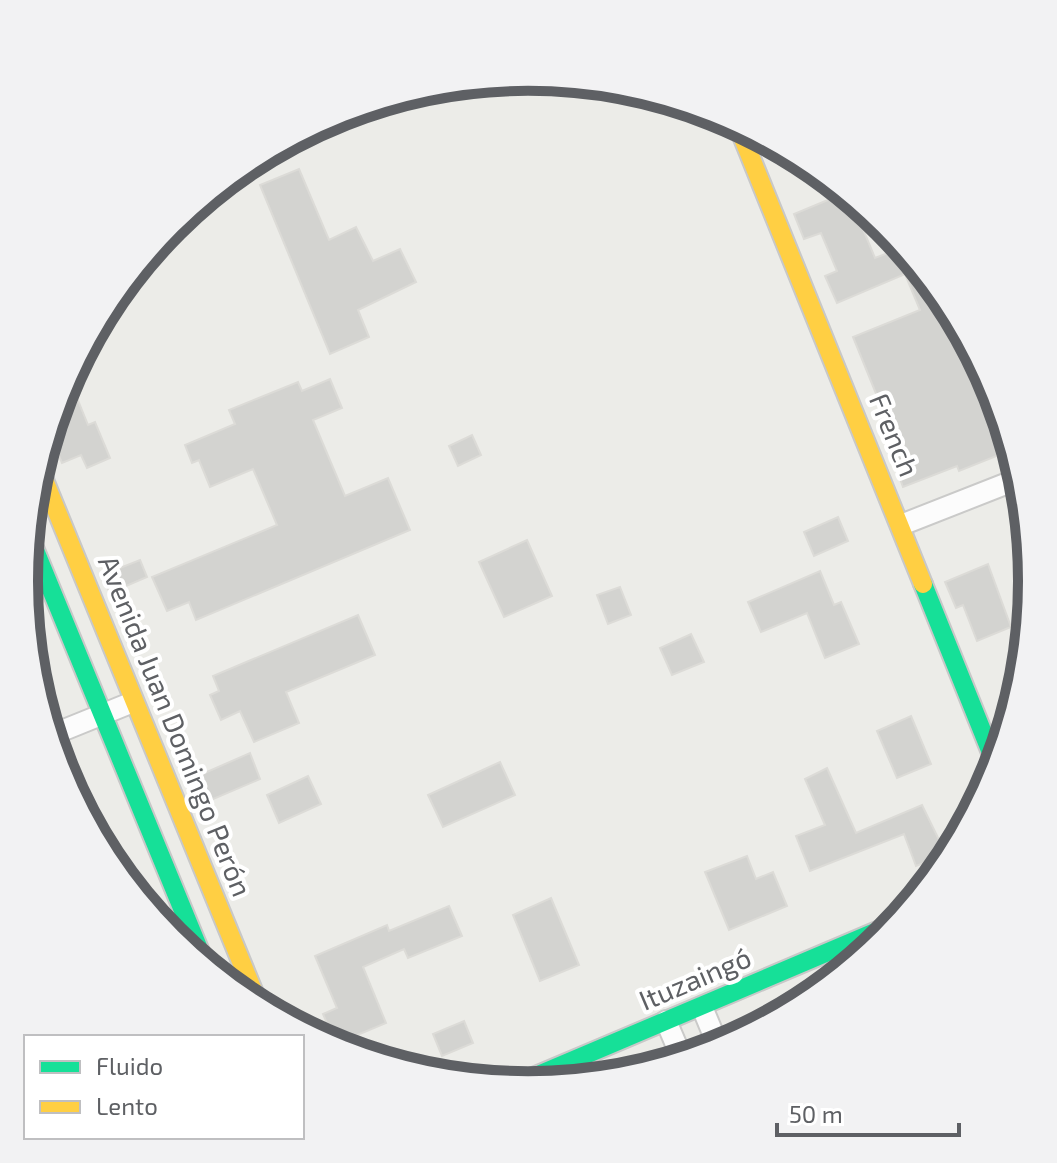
<svg xmlns="http://www.w3.org/2000/svg" width="1057" height="1163" font-family="'Exo 2',sans-serif">
	<style>
		.building { fill: #d3d3d0; stroke: #dcdbd7; stroke-width: 2 }
		.lines { fill: none; stroke-linecap: round; stroke-linejoin: round }
		.street-casing { stroke: #cacac9; stroke-width: 24 }
		.fast-casing { stroke: #c8c8c8; stroke-width: 22 }
		.slow-casing { stroke: #c8c8c8; stroke-width: 22 }
		.street { stroke: #fcfcfc; stroke-width: 20 }
		.fast { stroke: #16e098; stroke-width: 18 }
		.slow { stroke: #ffcf43; stroke-width: 18 }
		.labels { text-anchor: middle; stroke-width: 8; stroke-linejoin: round; paint-order: stroke }
		.street-label { font-size: 28px; fill: #5e6064; stroke: #fff }
		.rim { fill: none; stroke: #5e6064; stroke-width: 10 }
	</style>
	<rect width="100%" height="100%" fill="#ecece8"/>
	<!-- building -->
	<g class="building">
		<path d="M299 169 329 240 356 227 373 261 400 249 416 282 358 310 369 337 330 354 260 185Z"/>
		<path d="M840 195 867 213 858 217 875 258 901 248 955 329 1004 453 959 471 957 466 903 487 881 426 888 423 853 337 920 310 905 274 837 303 825 276 837 271 821 233 804 239 794 214Z"/>
		<path d="M69 378 88 425 95 422 110 458 87 468 81 455 62 463 52 440 63 388Z"/>
		<path d="M330 379 342 408 313 420 345 496 388 478 410 530 196 620 189 602 167 611 152 577 277 525 253 469 210 487 199 460 192 463 185 445 235 424 229 410 298 382 302 391Z"/>
		<path d="M472 435 481 455 458 466 449 446Z"/>
		<path d="M838 517 848 541 814 556 804 532Z"/>
		<path d="M527 540 552 596 504 617 479 562Z"/>
		<path d="M140 560 147 577 110 593 102 575Z"/>
		<path d="M988 564 1011 627 977 641 963 605 956 608 945 582Z"/>
		<path d="M820 571 834 605 841 602 859 644 825 658 807 613 761 632 748 602Z"/>
		<path d="M620 587 631 615 608 624 597 595Z"/>
		<path d="M358 615 375 655 286 692 299 723 254 742 240 711 221 720 210 695 219 691 213 676Z"/>
		<path d="M691 634 704 662 672 675 660 648Z"/>
		<path d="M911 716 931 764 897 778 877 731Z"/>
		<path d="M250 753 260 779 211 800 200 775Z"/>
		<path d="M500 762 515 795 443 827 428 795Z"/>
		<path d="M827 768 856 833 922 805 944 850 940 857 916 866 904 834 810 871 796 836 825 825 805 779Z"/>
		<path d="M308 776 321 804 279 823 267 795Z"/>
		<path d="M747 856 756 879 773 872 787 906 729 930 705 872Z"/>
		<path d="M551 898 579 965 540 981 513 915Z"/>
		<path d="M449 906 462 936 408 958 404 949 363 967 386 1023 336 1044 323 1014 337 1008 315 956 387 925 389 931Z"/>
		<path d="M464 1021 473 1043 442 1056 433 1034Z"/>
	</g>
	<g class="lines">
		<!-- street casing -->
		<g class="street-casing">
			<g id="street">
				<path d="M901 525 1013 481"/>
				<path d="M54 734 133 702"/>
				<path d="M702 1007 719 1048"/>
				<path d="M666 1021 681 1056"/>
			</g>
		</g>
		<!-- fast casing -->
		<g class="fast-casing">
			<g id="fast">
				<path d="M32 543 203 959"/>
				<path d="M923 584 996 765"/>
				<path d="M517 1084 894 924"/>
			</g>
		</g>
		<!-- slow casing -->
		<g class="slow-casing">
			<g id="slow">
				<path d="M738 126 923 584"/>
				<path d="M44 480 254 993"/>
			</g>
		</g>
		<!-- street -->
		<use href="#street" class="street"/>
		<!-- fast -->
		<use href="#fast" class="fast"/>
		<!-- slow -->
		<use href="#slow" class="slow"/>
	</g>
	<g class="labels">
		<!-- street labels -->
		<g class="street-label">
			<text transform="translate(894 435) rotate(68)" y="10">French</text>
			<text transform="translate(175 726) rotate(68)" y="10">Avenida Juan Domingo Perón</text>
			<text transform="translate(695 979) rotate(-23)" y="10">Ituzaingó</text>
		</g>
	</g>
	<!-- crop -->
	<path d="M0 0H1057V1163H0ZM38 581a490 490 0 1 1 980 0a490 490 0 1 1-980 0Z" fill="#f2f2f3" fill-rule="evenodd"/>
	<path class="rim" d="M38 581a490 490 0 1 1 980 0a490 490 0 1 1-980 0Z"/>
	<!-- legend -->
	<rect x="24" y="1035" width="280" height="104" fill="#ffffff" stroke="#bfbfc1" stroke-width="2"/>
	<rect x="40" y="1061" width="40" height="12" fill="#16e098" stroke="#bfbfc1" stroke-width="2"/>
	<text x="96" y="1075" font-size="24" fill="#5e6064">Fluido</text>
	<rect x="40" y="1101" width="40" height="12" fill="#ffcf43" stroke="#bfbfc1" stroke-width="2"/>
	<text x="96" y="1115" font-size="24" fill="#5e6064">Lento</text>
	<!-- scale -->
	<path d="M777 1123v12h182v-12" fill="none" stroke="#5e6064" stroke-width="4"/>
	<text x="789" y="1123" font-size="24" fill="#5e6064" stroke="#ffffff" stroke-width="6" paint-order="stroke">50 m</text>
</svg>
